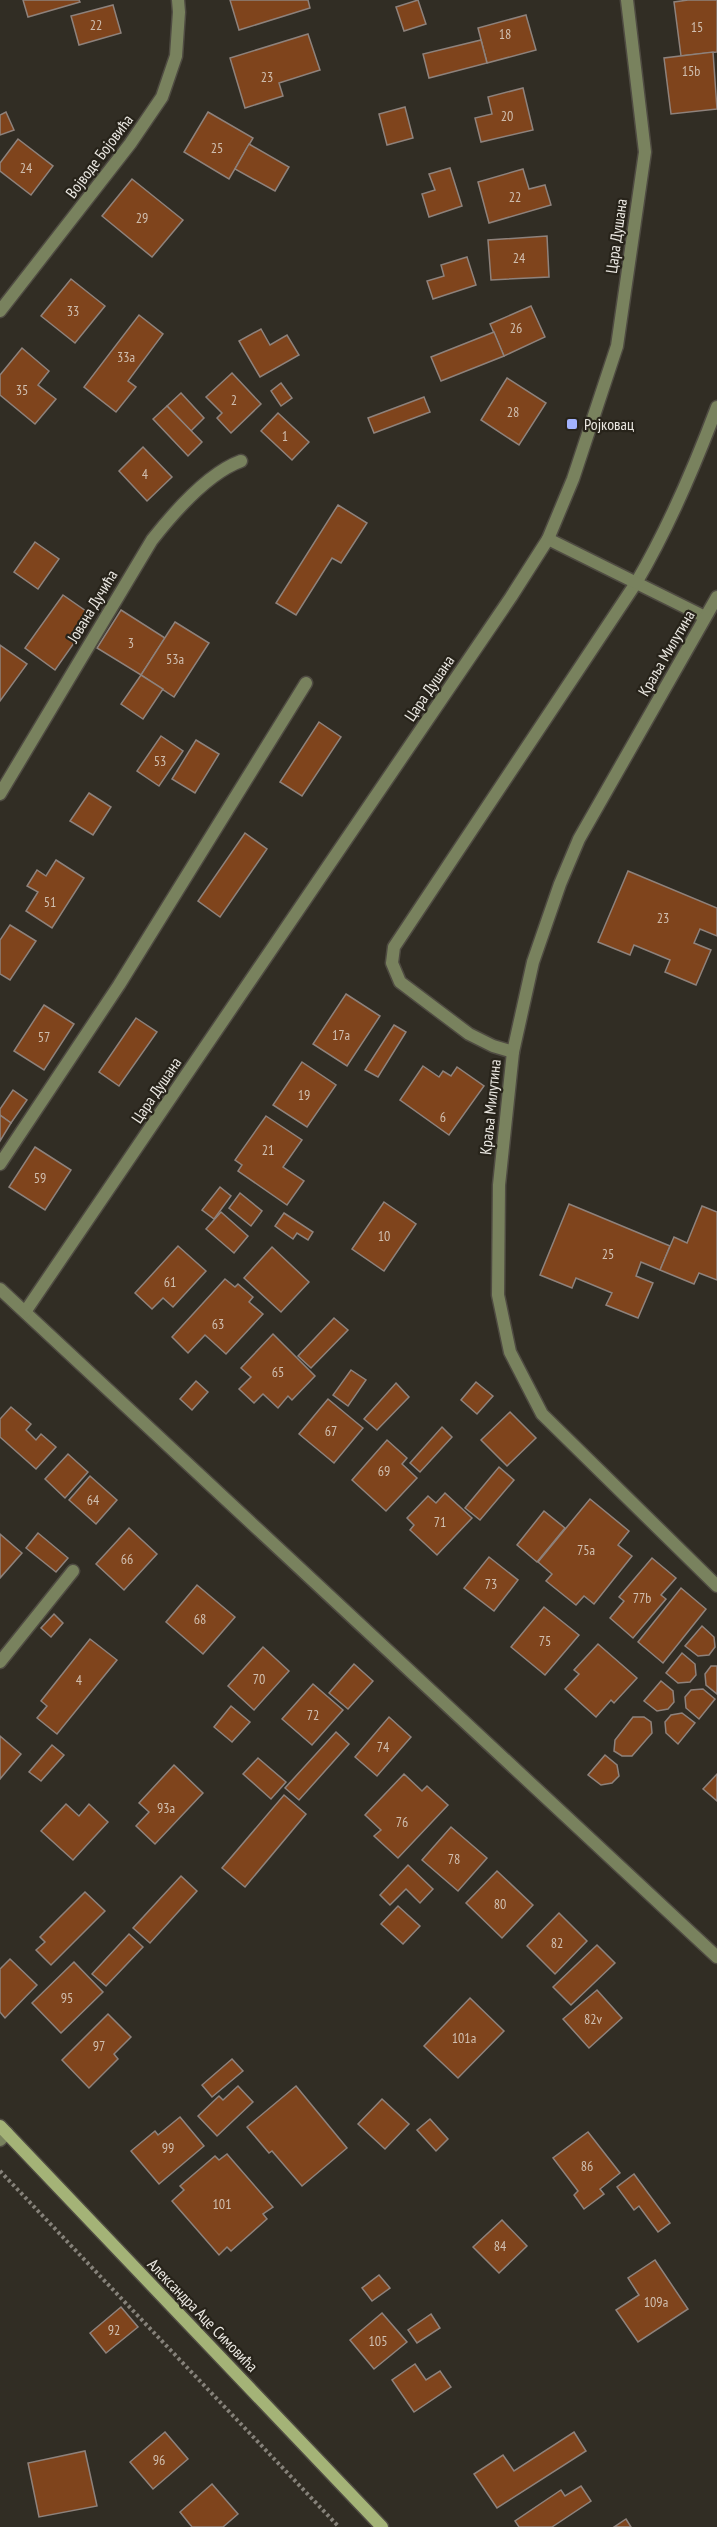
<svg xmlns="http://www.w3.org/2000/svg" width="717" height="2527" font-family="'PT Sans Narrow',sans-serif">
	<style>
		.building { fill: #7f441c; stroke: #8e827c; stroke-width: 1.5 }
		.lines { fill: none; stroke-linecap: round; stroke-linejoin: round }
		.lane-casing { stroke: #4f4b42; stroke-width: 15 }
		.street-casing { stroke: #4f4b42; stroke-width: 15 }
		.secondary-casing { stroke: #4f4b42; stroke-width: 15 }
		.path { stroke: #86827a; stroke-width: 4; stroke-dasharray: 3 3; stroke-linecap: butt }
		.lane { stroke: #79825e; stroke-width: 12 }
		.street { stroke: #79825e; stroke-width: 12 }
		.secondary { stroke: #a4b377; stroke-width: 12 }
		.poi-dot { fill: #a2b2fd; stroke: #27231a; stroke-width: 2 }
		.labels { text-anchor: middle; stroke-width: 4.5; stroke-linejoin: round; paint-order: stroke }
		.number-label { font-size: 14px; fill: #d0bfb0 }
		.street-label { font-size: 16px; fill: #ebe8e2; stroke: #27231a }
		.poi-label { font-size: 16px; fill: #ebe8e2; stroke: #27231a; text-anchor: start }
	</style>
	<rect width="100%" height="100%" fill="#312d24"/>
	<!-- building -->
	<g class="building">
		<path d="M23 0H79L80 2 28 17Z"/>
		<path d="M230 0H308L310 8 239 30Z"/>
		<path d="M418 0 426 24 404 31 396 7Z"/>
		<path d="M688 0H717V52L681 56 674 2Z"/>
		<path d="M113 5 121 33 79 45 71 16Z"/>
		<path d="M526 15 536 50 487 63 478 28Z"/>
		<path d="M308 34 320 70 279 83 283 96 245 108 230 58Z"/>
		<path d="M481 40 487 63 429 78 423 54Z"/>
		<path d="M713 52 717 109 671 114 664 58Z"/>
		<path d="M523 88 533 130 481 142 475 118 492 114 488 97Z"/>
		<path d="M405 107 413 138 387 145 379 114Z"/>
		<path d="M6 112 14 130 0 135V115Z"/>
		<path d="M208 112 253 138 229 179 184 152Z"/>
		<path d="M18 139 53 166 31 195 0 171V163Z"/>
		<path d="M249 144 289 167 275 191 235 169Z"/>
		<path d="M450 168 462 206 429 217 422 194 435 190 429 174Z"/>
		<path d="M523 169 529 189 545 185 551 205 489 223 478 182Z"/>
		<path d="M132 179 183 220 152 257 102 216Z"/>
		<path d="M547 236 549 277 491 280 488 240Z"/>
		<path d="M467 257 476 285 433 299 427 281 444 276 441 265Z"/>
		<path d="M71 279 105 306 75 343 41 316Z"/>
		<path d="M531 306 545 337 504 356 490 324Z"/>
		<path d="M139 315 163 334 128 381 136 387 116 412 84 387Z"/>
		<path d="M261 329 270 345 287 335 299 355 260 377 239 341Z"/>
		<path d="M494 332 504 356 441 381 431 357Z"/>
		<path d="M22 348 49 371 38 385 56 399 35 424 0 395V375Z"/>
		<path d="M232 373 261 404 231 433 217 418 222 413 206 397Z"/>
		<path d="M507 378 546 403 519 445 481 420Z"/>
		<path d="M281 383 292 398 281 406 271 391Z"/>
		<path d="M181 393 204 418 191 431 167 406Z"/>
		<path d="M424 397 430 412 374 433 368 418Z"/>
		<path d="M167 406 202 442 188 456 153 419Z"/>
		<path d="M278 413 309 442 292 460 261 431Z"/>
		<path d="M143 447 172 477 147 501 119 471Z"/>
		<path d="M338 505 367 523 341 563 332 558 296 615 276 603Z"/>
		<path d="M35 542 59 559 38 589 14 572Z"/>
		<path d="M63 595 93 616 55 670 25 648Z"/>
		<path d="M121 610 165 638 141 675 97 648Z"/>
		<path d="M175 622 209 643 174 697 141 675Z"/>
		<path d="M0 645 27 664 0 701Z"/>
		<path d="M141 675 163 689 143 719 121 704Z"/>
		<path d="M319 722 341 737 302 796 280 782Z"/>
		<path d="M161 736 183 751 159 786 137 771Z"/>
		<path d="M196 740 219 754 195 793 172 779Z"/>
		<path d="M89 793 111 807 93 835 70 821Z"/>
		<path d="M245 833 267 849 220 917 198 901Z"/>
		<path d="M56 860 84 878 52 928 26 911 38 892 27 886 37 870 46 876Z"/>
		<path d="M628 871 717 908V936L700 929 694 943 711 950 696 985 665 972 670 960 634 945 630 955 598 942Z"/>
		<path d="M10 925 36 941 10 980 0 974V940Z"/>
		<path d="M346 994 380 1016 347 1066 313 1044Z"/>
		<path d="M44 1005 74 1024 44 1070 14 1051Z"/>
		<path d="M136 1018 157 1032 119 1086 99 1072Z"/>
		<path d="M394 1025 406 1032 378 1077 365 1070Z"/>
		<path d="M302 1062 336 1085 307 1127 273 1105Z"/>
		<path d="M423 1066 439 1077 443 1071 451 1076 457 1067 484 1086 449 1135 400 1100Z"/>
		<path d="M13 1090 27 1100 11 1123 0 1115V1109Z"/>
		<path d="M0 1115 11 1123 0 1141Z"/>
		<path d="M266 1116 302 1140 283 1167 304 1181 287 1205 238 1171 242 1165 235 1160Z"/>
		<path d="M35 1147 71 1170 45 1210 9 1187Z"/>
		<path d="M220 1187 231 1196 214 1219 202 1210Z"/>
		<path d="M240 1193 262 1211 251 1226 229 1208Z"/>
		<path d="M384 1202 416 1224 384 1271 352 1249Z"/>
		<path d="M569 1204 670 1246 660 1270 641 1262 636 1276 653 1283 638 1318 606 1305 612 1293 576 1278 572 1288 540 1275Z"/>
		<path d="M702 1206 717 1212V1280L699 1273 694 1284 660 1270 674 1237 687 1243Z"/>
		<path d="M221 1212 248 1236 234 1253 206 1229Z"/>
		<path d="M284 1213 313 1232 308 1240 297 1233 293 1239 275 1226Z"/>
		<path d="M178 1246 206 1271 173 1307 163 1298 152 1309 135 1293Z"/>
		<path d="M272 1247 309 1282 281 1312 244 1278Z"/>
		<path d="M225 1279 235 1287 238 1284 253 1297 249 1302 263 1314 226 1354 205 1335 188 1353 172 1337Z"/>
		<path d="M334 1318 348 1330 311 1368 298 1356Z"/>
		<path d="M273 1334 315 1376 292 1400 288 1396 278 1408 263 1394 254 1403 239 1389 251 1377 241 1368Z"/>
		<path d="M351 1370 366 1380 348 1406 333 1395Z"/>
		<path d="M196 1381 208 1392 192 1410 180 1399Z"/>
		<path d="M476 1382 493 1396 477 1414 461 1400Z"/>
		<path d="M396 1383 409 1397 377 1430 364 1419Z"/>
		<path d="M328 1399 363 1428 334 1463 299 1434Z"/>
		<path d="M11 1407 31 1424 26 1430 36 1440 41 1434 56 1447 36 1469 0 1437V1419Z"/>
		<path d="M510 1412 536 1438 507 1466 481 1440Z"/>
		<path d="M442 1427 452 1437 420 1472 410 1463Z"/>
		<path d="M387 1440 407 1458 402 1464 417 1478 386 1511 352 1480Z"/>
		<path d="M68 1454 88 1472 65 1498 45 1479Z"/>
		<path d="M499 1467 514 1480 480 1520 465 1508Z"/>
		<path d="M90 1476 117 1500 96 1524 69 1500Z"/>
		<path d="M445 1493 472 1518 437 1555 410 1530 414 1525 407 1518 428 1496 436 1503Z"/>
		<path d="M590 1499 629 1531 618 1545 632 1556 594 1604 584 1596 576 1605 546 1581 552 1574 538 1562Z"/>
		<path d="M544 1511 565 1528 537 1562 517 1545Z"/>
		<path d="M129 1528 157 1554 124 1590 96 1564Z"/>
		<path d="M38 1533 68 1558 56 1572 26 1548Z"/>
		<path d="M0 1534 22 1553 0 1578Z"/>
		<path d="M489 1557 518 1580 494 1611 464 1588Z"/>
		<path d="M652 1558 676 1578 661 1595 666 1599 633 1638 610 1618 624 1601 619 1597Z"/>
		<path d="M197 1585 235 1617 203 1654 166 1622Z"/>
		<path d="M681 1588 706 1609 663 1663 638 1642Z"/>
		<path d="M544 1607 579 1635 545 1675 511 1647Z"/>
		<path d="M54 1614 63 1623 51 1637 41 1628Z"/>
		<path d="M702 1626 714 1637 715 1647 709 1655 698 1656 685 1646Z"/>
		<path d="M90 1639 117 1660 57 1734 37 1718 47 1706 41 1701Z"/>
		<path d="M598 1644 637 1678 614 1703 611 1700 596 1717 565 1689 579 1674 574 1670Z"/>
		<path d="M263 1647 289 1671 254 1710 228 1686Z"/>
		<path d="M682 1653 695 1664 696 1675 690 1682 678 1683 666 1673Z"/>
		<path d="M354 1664 373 1681 348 1709 329 1693Z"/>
		<path d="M711 1666H717V1694L706 1685 705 1674Z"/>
		<path d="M661 1681 673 1691 674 1702 668 1709 657 1711 644 1701Z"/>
		<path d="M313 1684 343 1710 312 1745 282 1719Z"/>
		<path d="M703 1689 715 1699 699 1719 686 1708 685 1697 691 1690Z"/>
		<path d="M231 1706 250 1722 232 1742 214 1727Z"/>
		<path d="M682 1713 695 1723 678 1744 666 1733 665 1722 671 1715Z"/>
		<path d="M389 1717 411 1737 377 1776 355 1757Z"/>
		<path d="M633 1717H644L651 1722 652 1733 632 1756H622L614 1751 615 1740Z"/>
		<path d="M336 1732 349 1744 299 1800 285 1788Z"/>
		<path d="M0 1736 21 1754 0 1779Z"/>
		<path d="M52 1745 64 1755 41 1781 29 1772Z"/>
		<path d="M605 1755 617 1765 619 1776 612 1783 601 1785 588 1775Z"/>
		<path d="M258 1758 286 1782 271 1799 243 1774Z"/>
		<path d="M174 1765 203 1793 155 1844 136 1826 149 1812 139 1803Z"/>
		<path d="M404 1774 422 1791 427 1786 448 1805 398 1858 374 1836 381 1830 365 1815Z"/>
		<path d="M717 1774V1801L703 1789Z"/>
		<path d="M284 1795 306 1814 245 1887 222 1868Z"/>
		<path d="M66 1804 79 1816 89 1804 108 1822 73 1860 41 1831Z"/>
		<path d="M451 1827 487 1858 458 1891 422 1860Z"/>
		<path d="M408 1865 433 1889 420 1903 406 1889 390 1905 380 1895Z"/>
		<path d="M497 1871 533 1905 502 1938 466 1903Z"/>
		<path d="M181 1876 197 1891 150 1943 133 1928Z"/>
		<path d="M85 1892 105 1911 51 1965 36 1950 45 1942 40 1937Z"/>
		<path d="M398 1906 420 1926 403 1944 381 1924Z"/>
		<path d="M559 1913 587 1941 555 1974 527 1946Z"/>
		<path d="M129 1934 143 1947 106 1986 92 1974Z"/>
		<path d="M597 1945 615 1963 571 2005 553 1987Z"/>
		<path d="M10 1959 37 1985 5 2018 0 2012V1969Z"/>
		<path d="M74 1962 103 1992 61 2033 32 2003Z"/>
		<path d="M597 1990 622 2018 589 2048 563 2019Z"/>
		<path d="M470 1998 504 2031 458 2078 424 2046Z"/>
		<path d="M108 2014 131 2037 114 2054 118 2059 89 2088 62 2060Z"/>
		<path d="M232 2059 243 2071 212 2097 202 2085Z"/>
		<path d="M238 2086 253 2102 217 2136 198 2116 219 2096 223 2100Z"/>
		<path d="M296 2086 347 2148 302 2186 272 2151 269 2153 247 2127Z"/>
		<path d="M382 2099 409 2124 385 2149 358 2124Z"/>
		<path d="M180 2117 204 2146 159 2184 131 2151 155 2131 158 2135Z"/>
		<path d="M430 2119 448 2139 436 2151 417 2130Z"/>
		<path d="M588 2132 620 2173 600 2189 604 2194 584 2209 574 2195 578 2191 553 2158Z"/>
		<path d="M227 2154 273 2207 263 2214 267 2219 231 2251 227 2247 219 2255 172 2201 184 2190 180 2186 215 2156 219 2160Z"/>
		<path d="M634 2174 670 2223 658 2232 639 2206 634 2210 617 2187Z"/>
		<path d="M502 2220 527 2246 499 2273 473 2247Z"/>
		<path d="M655 2260 688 2309 638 2342 616 2310 639 2295 628 2278Z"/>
		<path d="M379 2275 390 2288 372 2301 362 2288Z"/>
		<path d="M121 2307 138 2327 106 2353 90 2333Z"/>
		<path d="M382 2313 407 2342 374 2369 350 2340Z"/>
		<path d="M431 2314 440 2328 417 2343 408 2330Z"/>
		<path d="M415 2364 426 2380 440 2371 451 2387 414 2412 392 2380Z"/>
		<path d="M165 2432 188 2459 153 2489 130 2462Z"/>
		<path d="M574 2432 586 2451 497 2508 474 2474 503 2455 514 2471Z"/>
		<path d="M85 2451 97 2506 39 2517 28 2463Z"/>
		<path d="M212 2484 238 2514 223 2527H192L180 2512Z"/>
		<path d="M581 2486 591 2501 552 2527H519L515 2521 561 2490 565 2496Z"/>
		<path d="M626 2519 631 2527H614Z"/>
	</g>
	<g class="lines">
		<!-- lane casing -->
		<g class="lane-casing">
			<g id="lane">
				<path d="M513 1052 493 1046 469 1034 400 982 392 963 394 947 636 583C669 527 694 468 717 407"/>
				<path d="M0 1164 119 985 306 683"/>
				<path d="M0 2140 7 2133"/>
			</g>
		</g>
		<!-- street casing -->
		<g class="street-casing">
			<g id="street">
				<path d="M0 311 130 144 162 97 176 56 179 12 178 0"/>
				<path d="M548 539 705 617"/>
				<path d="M717 597 579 839 560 884 533 962 513 1052 499 1185 498 1295 510 1352 542 1414 717 1586"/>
				<path d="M0 794 152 540C174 512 208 473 241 461"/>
				<path d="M0 1289 717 1957"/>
				<path d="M25 1312 511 597 548 539 573 479 617 346 645 152 627 0"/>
				<path d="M0 1662 73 1571"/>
			</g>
		</g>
		<!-- secondary casing -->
		<g class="secondary-casing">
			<path id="secondary" d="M0 2126 382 2527"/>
		</g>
		<!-- path -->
		<path class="path" d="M0 2171 339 2527"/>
		<!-- lane -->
		<use href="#lane" class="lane"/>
		<!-- street -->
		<use href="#street" class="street"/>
		<!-- secondary -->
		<use href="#secondary" class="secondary"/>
	</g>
	<!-- markers -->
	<rect class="poi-dot" x="566" y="418" width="12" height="12" rx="3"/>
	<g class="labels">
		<!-- number labels -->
		<g class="number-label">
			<text x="96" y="30">22</text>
			<text x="697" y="32">15</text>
			<text x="505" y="39">18</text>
			<text x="691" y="76">15b</text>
			<text x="267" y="82">23</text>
			<text x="507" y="121">20</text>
			<text x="217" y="153">25</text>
			<text x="26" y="173">24</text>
			<text x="515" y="202">22</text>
			<text x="142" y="223">29</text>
			<text x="519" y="263">24</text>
			<text x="73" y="316">33</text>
			<text x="516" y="333">26</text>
			<text x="126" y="362">33a</text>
			<text x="22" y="395">35</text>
			<text x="234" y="405">2</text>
			<text x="513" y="417">28</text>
			<text x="285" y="441">1</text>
			<text x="145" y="479">4</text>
			<text x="131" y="648">3</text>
			<text x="175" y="664">53a</text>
			<text x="160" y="766">53</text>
			<text x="50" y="907">51</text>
			<text x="663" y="923">23</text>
			<text x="341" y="1040">17a</text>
			<text x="44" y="1042">57</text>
			<text x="304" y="1100">19</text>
			<text x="443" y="1122">6</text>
			<text x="268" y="1155">21</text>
			<text x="40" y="1183">59</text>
			<text x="384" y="1241">10</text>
			<text x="608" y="1259">25</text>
			<text x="170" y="1287">61</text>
			<text x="218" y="1329">63</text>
			<text x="278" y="1377">65</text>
			<text x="331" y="1436">67</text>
			<text x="384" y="1476">69</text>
			<text x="93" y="1505">64</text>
			<text x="440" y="1527">71</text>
			<text x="586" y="1555">75a</text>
			<text x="127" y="1564">66</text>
			<text x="491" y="1589">73</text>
			<text x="642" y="1603">77b</text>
			<text x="200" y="1624">68</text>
			<text x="545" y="1646">75</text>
			<text x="259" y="1684">70</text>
			<text x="79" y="1685">4</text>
			<text x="313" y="1720">72</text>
			<text x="383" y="1752">74</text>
			<text x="166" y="1813">93a</text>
			<text x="402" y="1827">76</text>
			<text x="454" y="1864">78</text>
			<text x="500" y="1909">80</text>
			<text x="557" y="1948">82</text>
			<text x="67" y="2003">95</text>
			<text x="593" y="2024">82v</text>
			<text x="464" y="2043">101a</text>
			<text x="99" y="2051">97</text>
			<text x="168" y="2153">99</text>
			<text x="587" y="2171">86</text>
			<text x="222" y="2209">101</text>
			<text x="500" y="2251">84</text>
			<text x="656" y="2307">109a</text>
			<text x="114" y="2335">92</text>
			<text x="378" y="2346">105</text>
			<text x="159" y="2465">96</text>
		</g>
		<!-- street labels -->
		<g class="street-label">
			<text transform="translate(99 156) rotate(-53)" y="6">Војводе Бојовића</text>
			<text transform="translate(616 236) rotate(-82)" y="6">Цара Душана</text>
			<text transform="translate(92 606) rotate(-59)" y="6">Јована Дучића</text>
			<text transform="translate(666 653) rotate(-60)" y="6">Краља Милутина</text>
			<text transform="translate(429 688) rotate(-56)" y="6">Цара Душана</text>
			<text transform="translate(156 1090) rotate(-56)" y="6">Цара Душана</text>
			<text transform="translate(490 1107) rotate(-84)" y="6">Краља Милутина</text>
			<text transform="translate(203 2315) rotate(46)" y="6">Александра Аце Симовића</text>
		</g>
		<!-- poi labels -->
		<g class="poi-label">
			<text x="584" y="430">Ројковац</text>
		</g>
	</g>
</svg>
